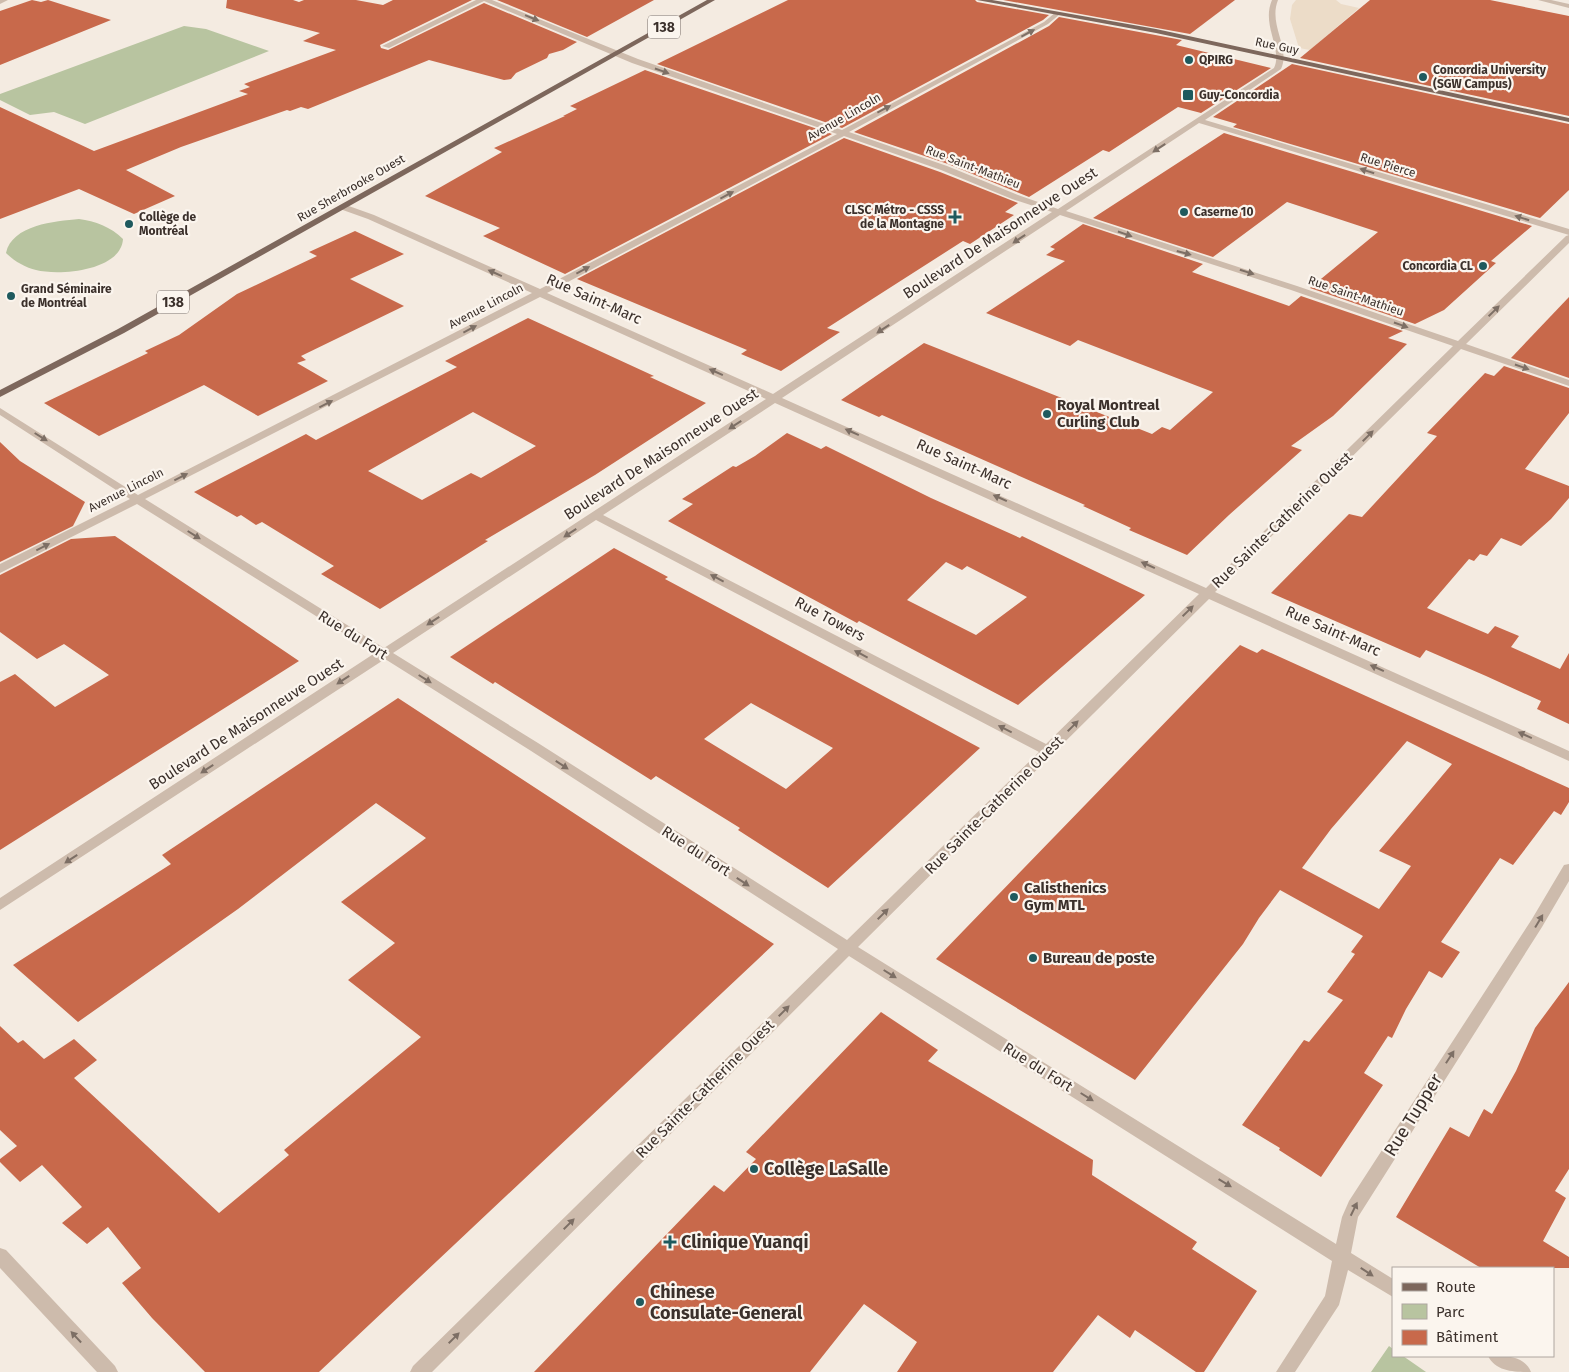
<svg xmlns="http://www.w3.org/2000/svg" width="1569" height="1372" font-family="'Fira Sans',sans-serif">
	<style>
		.green { fill: #b8c4a0 }
		.plaza { fill: #ecdcc8 }
		.building { fill: #c8694b; fill-rule: evenodd }
		.lines { fill: none; stroke-linecap: round; stroke-linejoin: round }
		.minor { fill: #cdbbac; fill-rule: evenodd }
		.major { fill: #7d675c; fill-rule: evenodd }
		.oneway { fill: #7d6f65 }
		.poi-dot { fill: #1f5a5e; stroke: #fbf5ee; stroke-width: 2 }
		.labels { text-anchor: middle; stroke-width: 4.5; stroke-linejoin: round; paint-order: stroke }
		.far-street-label { font-size: 12px; fill: #3b302b; stroke: #fbf5ee }
		.far-poi-label { font-size: 12px; font-weight: bold; fill: #3b302b; stroke: #fbf5ee; text-anchor: start }
		.shield { fill: #fbf5ee; stroke: #756b66; stroke-width: 1 }
		.shield-label { font-size: 14px; font-weight: bold; fill: #3b302b }
		.street-label { font-size: 15px; fill: #3b302b; stroke: #fbf5ee }
		.poi-label { font-size: 15px; font-weight: bold; fill: #3b302b; stroke: #fbf5ee; text-anchor: start }
		.near-street-label { font-size: 18px; fill: #3b302b; stroke: #fbf5ee }
		.near-poi-label { font-size: 18px; font-weight: bold; fill: #3b302b; stroke: #fbf5ee; text-anchor: start }
	</style>
	<rect width="100%" height="100%" fill="#f4ebe1"/>
	<!-- green -->
	<g class="green">
		<path d="M184 26 206 29 269 51 85 124 54 112 30 115 0 100V94Z"/>
		<path d="M79 219C95 221 111 227 123 239 121 271 59 276 36 270 26 268 14 261 6 253 12 225 55 221 79 219Z"/>
		<path d="M1389 1346 1393 1349V1356H1403L1426 1372H1371Z"/>
	</g>
	<!-- plaza -->
	<path class="plaza" d="M1296 0H1336L1341 4 1359 8 1310 50 1299 48 1290 19 1292 5Z"/>
	<!-- building -->
	<g class="building">
		<path d="M32 0 41 2 48 0 111 20 0 65V11Z"/>
		<path d="M227 0H293L299 2 304 0H356L383 5 393 0H472L380 45 381 48 388 50 484 3 577 42 563 50 549 54 547 58 516 73 511 79 504 80 429 60 308 109 301 107 290 111 287 110 181 147 126 170 175 196 134 214 79 189 0 219V107L94 151 248 94 239 91 250 87 244 84 336 50 303 41 320 33 226 8Z"/>
		<path d="M497 0H654L587 37Z"/>
		<path d="M788 0H975L977 2 1049 15 1043 20 842 128 657 64Z"/>
		<path d="M1003 0H1235L1190 34Z"/>
		<path d="M1370 0H1490L1569 16V116L1300 58Z"/>
		<path d="M1059 17 1182 40 1176 45 1271 68 1201 113 1178 107 1109 152 1103 150 1029 197 948 164 854 132 1049 26Z"/>
		<path d="M1292 64 1569 124V190L1540 218 1233 127 1237 124 1213 117Z"/>
		<path d="M645 70 832 134 565 274 483 236 500 228 425 196 502 152 494 148 565 116H563L577 109 570 106Z"/>
		<path d="M1224 133 1532 226 1491 261 1496 263 1444 310 1415 324 1310 288 1378 232 1287 202 1213 257 1093 218Z"/>
		<path d="M844 138 940 172 1018 203 1005 212 1014 215 970 244 963 241 827 328 840 332 781 371 741 354 747 350 577 279Z"/>
		<path d="M1083 224 1203 264 1192 272 1289 306 1301 296 1403 331 1388 338 1407 344 1333 416 1291 446 1302 450 1229 515 1187 555 1129 530 1131 528 1083 506 1085 505 882 415 879 417 841 400 924 343 1152 434 1162 427 1170 430 1213 392 1078 340 1070 346 986 313 1065 261 1046 255 1055 249 1050 247Z"/>
		<path d="M355 231 404 254 350 279 404 306 301 356 306 360 297 363 328 381 258 416 204 385 99 436 44 403 148 353 145 351 179 335 237 294 317 256 309 252Z"/>
		<path d="M1569 297V378L1511 358Z"/>
		<path d="M528 318 654 376 650 377 706 403 595 475 485 540 488 541 380 609 321 574 334 566 262 522 256 525 241 515 237 517 194 492 306 434 316 440 457 367 445 361ZM473 412 536 446 481 478 471 473 422 500 368 471Z"/>
		<path d="M1504 366 1569 388V413L1525 469 1569 486V498L1551 519 1521 546 1501 538 1487 556 1480 554 1474 561 1469 559 1427 608 1488 634 1495 626 1519 636 1511 647 1560 669 1569 653V724L1537 709 1541 701 1486 676 1426 650 1420 658 1271 593 1349 514 1362 517 1437 436 1427 433 1485 373 1494 376Z"/>
		<path d="M787 433 821 449 826 446 931 498 1020 538 1022 536 1145 595 1018 705 859 621 857 623 668 521 693 504 682 499 733 466 736 467 755 456ZM946 562 962 570 967 566 1027 597 976 635 907 600Z"/>
		<path d="M0 442 20 461 85 502 73 526 0 562Z"/>
		<path d="M115 536 299 661 0 850V682L15 674 55 707 109 675 64 644 37 659 0 632V575L71 539Z"/>
		<path d="M614 548 668 577 665 579 980 748 828 888 738 830 740 828 656 776 651 780 495 682 493 684 450 657ZM751 703 833 748 786 789 704 739Z"/>
		<path d="M1240 645 1257 653 1262 649 1569 788V802L1561 815 1554 811 1513 865 1500 858 1441 942 1460 952 1442 978 1429 971 1406 1009 1392 1038 1388 1036 1364 1073 1383 1085 1321 1177 1279 1150 1280 1148 1242 1125 1304 1040 1309 1042 1343 1000 1327 992 1355 954 1351 952 1363 936 1280 890 1259 918 1243 944 1135 1080 936 959ZM1407 741 1452 764 1379 851 1411 866 1379 909 1302 868 1331 829Z"/>
		<path d="M398 698 774 944 319 1372H205L152 1318 122 1283 141 1268 108 1227 87 1244 62 1223 82 1207 42 1165 20 1182 0 1162V1159L17 1146 0 1130V1026L18 1043 23 1040 44 1059 74 1039 97 1060 74 1078 219 1213 289 1155 284 1150 421 1037 348 980 395 943 341 902 426 838 376 803 238 909 78 1022 13 965 171 864 162 855Z"/>
		<path d="M1569 982V1169L1555 1191 1566 1198 1543 1241 1569 1257V1268H1481L1396 1217 1450 1127 1469 1137 1484 1109 1492 1114 1516 1071 1535 1028Z"/>
		<path d="M881 1012 938 1050 928 1061 1093 1160 1092 1175 1197 1242 1192 1249 1257 1291 1204 1372H1196L1135 1330 1130 1338 1098 1315 1053 1372H897L917 1342 864 1304 810 1372H534L714 1185 724 1192 756 1159 746 1152Z"/>
	</g>
	<g class="lines">
		<!-- minor -->
		<g class="minor">
			<path d="M0 0H8L0 4Z"/>
			<path d="M476 0H492L638 59 842 130 1044 22 1056 12H1060V14L1048 24 849 132 947 166 1018 195 1058 209 1274 68C1283 49 1261 25 1272 0H1278C1268 25 1291 48 1281 69L1205 120 1569 229V235L1199 123 1066 211 1297 286 1458 341 1566 236 1569 235V243L1466 344 1569 380V386L1461 349 1215 592 1569 751V761L1209 599 858 947 1336 1244 1342 1217 1349 1201 1532 919 1564 865 1569 864V881L1542 927 1358 1217 1351 1253 1393 1279V1297L1348 1270 1339 1305 1295 1372H1276L1325 1296 1332 1261 849 956 432 1372H410L413 1366 838 949 528 749 385 659 0 910V898L375 653 137 504 0 573V564L130 499 0 415V408L138 495 532 293 368 219 340 209V205H346L374 215 540 289 837 134 632 63 484 1 389 48 382 46ZM844 136 941 170 1012 199 1052 212 773 394 547 293ZM1060 215 1291 290 1453 346 1206 588 782 398ZM540 297 766 399 384 648 145 499ZM775 403 1199 594 1046 744 603 515ZM596 520 1039 752 847 940 538 743 393 653Z"/>
			<path d="M1538 0H1551L1569 4V8Z"/>
			<path d="M0 1248 6 1250 115 1366 118 1372H97L0 1268Z"/>
			<path d="M1488 1356C1504 1355 1524 1355 1531 1372 1515 1372 1496 1372 1488 1356Z"/>
		</g>
		<!-- major -->
		<g class="major">
			<path d="M707 0H715L124 333 0 397V390L118 329Z"/>
			<path d="M977 0H992L1156 29 1569 118V122L1156 33Z"/>
		</g>
	</g>
	<!-- one-way arrows -->
	<defs><path id="oneway-solid" d="M-6-.8H1V-3.2L6.5 0L1 3.2V.8H-6Z" transform="scale(1.25)"/></defs>
	<g class="oneway">
		<use href="#oneway-solid" transform="translate(532 18) rotate(22)"/>
		<use href="#oneway-solid" transform="translate(1028 33) rotate(-28)"/>
		<use href="#oneway-solid" transform="translate(662 71) rotate(19)"/>
		<use href="#oneway-solid" transform="translate(884 109) rotate(-28)"/>
		<use href="#oneway-solid" transform="translate(1159 148) rotate(147)"/>
		<use href="#oneway-solid" transform="translate(1367 171) rotate(-163)"/>
		<use href="#oneway-solid" transform="translate(727 195) rotate(-28)"/>
		<use href="#oneway-solid" transform="translate(1522 218) rotate(-163)"/>
		<use href="#oneway-solid" transform="translate(1125 234) rotate(19)"/>
		<use href="#oneway-solid" transform="translate(1019 239) rotate(146)"/>
		<use href="#oneway-solid" transform="translate(1184 253) rotate(15)"/>
		<use href="#oneway-solid" transform="translate(583 270) rotate(-28)"/>
		<use href="#oneway-solid" transform="translate(1247 272) rotate(18)"/>
		<use href="#oneway-solid" transform="translate(495 273) rotate(-156)"/>
		<use href="#oneway-solid" transform="translate(1494 311) rotate(-44)"/>
		<use href="#oneway-solid" transform="translate(1401 325) rotate(19)"/>
		<use href="#oneway-solid" transform="translate(470 329) rotate(-28)"/>
		<use href="#oneway-solid" transform="translate(883 329) rotate(147)"/>
		<use href="#oneway-solid" transform="translate(1522 367) rotate(19)"/>
		<use href="#oneway-solid" transform="translate(716 372) rotate(-156)"/>
		<use href="#oneway-solid" transform="translate(326 404) rotate(-27)"/>
		<use href="#oneway-solid" transform="translate(735 425) rotate(147)"/>
		<use href="#oneway-solid" transform="translate(852 432) rotate(-156)"/>
		<use href="#oneway-solid" transform="translate(1368 436) rotate(-45)"/>
		<use href="#oneway-solid" transform="translate(41 437) rotate(32)"/>
		<use href="#oneway-solid" transform="translate(181 477) rotate(-27)"/>
		<use href="#oneway-solid" transform="translate(1000 498) rotate(-156)"/>
		<use href="#oneway-solid" transform="translate(570 533) rotate(147)"/>
		<use href="#oneway-solid" transform="translate(194 535) rotate(32)"/>
		<use href="#oneway-solid" transform="translate(43 547) rotate(-27)"/>
		<use href="#oneway-solid" transform="translate(1148 565) rotate(-156)"/>
		<use href="#oneway-solid" transform="translate(717 578) rotate(-152)"/>
		<use href="#oneway-solid" transform="translate(1188 611) rotate(-44)"/>
		<use href="#oneway-solid" transform="translate(433 621) rotate(147)"/>
		<use href="#oneway-solid" transform="translate(861 654) rotate(-152)"/>
		<use href="#oneway-solid" transform="translate(1377 668) rotate(-156)"/>
		<use href="#oneway-solid" transform="translate(425 679) rotate(32)"/>
		<use href="#oneway-solid" transform="translate(343 680) rotate(147)"/>
		<use href="#oneway-solid" transform="translate(1073 726) rotate(-45)"/>
		<use href="#oneway-solid" transform="translate(1005 729) rotate(-153)"/>
		<use href="#oneway-solid" transform="translate(1525 735) rotate(-156)"/>
		<use href="#oneway-solid" transform="translate(562 765) rotate(33)"/>
		<use href="#oneway-solid" transform="translate(207 769) rotate(147)"/>
		<use href="#oneway-solid" transform="translate(71 859) rotate(147)"/>
		<use href="#oneway-solid" transform="translate(743 882) rotate(33)"/>
		<use href="#oneway-solid" transform="translate(883 914) rotate(-45)"/>
		<use href="#oneway-solid" transform="translate(1539 921) rotate(-59)"/>
		<use href="#oneway-solid" transform="translate(890 974) rotate(32)"/>
		<use href="#oneway-solid" transform="translate(784 1011) rotate(-45)"/>
		<use href="#oneway-solid" transform="translate(1450 1057) rotate(-57)"/>
		<use href="#oneway-solid" transform="translate(1087 1097) rotate(32)"/>
		<use href="#oneway-solid" transform="translate(1225 1183) rotate(31)"/>
		<use href="#oneway-solid" transform="translate(1354 1209) rotate(-64)"/>
		<use href="#oneway-solid" transform="translate(569 1224) rotate(-45)"/>
		<use href="#oneway-solid" transform="translate(1367 1272) rotate(33)"/>
		<use href="#oneway-solid" transform="translate(76 1337) rotate(-133)"/>
		<use href="#oneway-solid" transform="translate(454 1338) rotate(-45)"/>
	</g>
	<!-- markers -->
	<g class="poi-dot">
		<circle cx="1189" cy="60" r="5"/>
		<circle cx="1423" cy="77" r="5"/>
		<rect x="1182" y="89" width="12" height="12" rx="2.5"/>
		<circle cx="1184" cy="212" r="5"/>
		<path d="M952.5 209.5h5v5h5v5h-5v5h-5v-5h-5v-5h5z"/>
		<circle cx="129" cy="224" r="5"/>
		<circle cx="1483" cy="266" r="5"/>
		<circle cx="11" cy="296" r="5"/>
		<circle cx="1047" cy="414" r="5"/>
		<circle cx="1014" cy="897" r="5"/>
		<circle cx="1033" cy="958" r="5"/>
		<circle cx="754" cy="1169" r="5"/>
		<path d="M667.5 1234.5h5v5h5v5h-5v5h-5v-5h-5v-5h5z"/>
		<circle cx="640" cy="1302" r="5"/>
	</g>
	<g class="labels">
		<!-- far-street labels -->
		<g class="far-street-label">
			<text transform="translate(1277 46) rotate(12)" y="4">Rue Guy</text>
			<text transform="translate(844 117) rotate(-30)" y="4">Avenue Lincoln</text>
			<text transform="translate(1388 165) rotate(17)" y="4">Rue Pierce</text>
			<text transform="translate(973 167) rotate(21)" y="4">Rue Saint-Mathieu</text>
			<text transform="translate(351 188) rotate(-30)" y="4">Rue Sherbrooke Ouest</text>
			<text transform="translate(1356 296) rotate(19)" y="4">Rue Saint-Mathieu</text>
			<text transform="translate(486 306) rotate(-28)" y="4">Avenue Lincoln</text>
			<text transform="translate(126 490) rotate(-27)" y="4">Avenue Lincoln</text>
		</g>
		<!-- far-poi labels -->
		<g class="far-poi-label">
			<text x="1199" y="64">QPIRG</text>
			<text x="1433" y="74">Concordia University<tspan x="1433" dy="14">(SGW Campus)</tspan></text>
			<text x="1199" y="99">Guy-Concordia</text>
			<text x="944" y="214" text-anchor="end">CLSC Métro - CSSS<tspan x="944" dy="14">de la Montagne</tspan></text>
			<text x="1194" y="216">Caserne 10</text>
			<text x="139" y="221">Collège de<tspan x="139" dy="14">Montréal</tspan></text>
			<text x="1473" y="270" text-anchor="end">Concordia CL</text>
			<text x="21" y="293">Grand Séminaire<tspan x="21" dy="14">de Montréal</tspan></text>
		</g>
		<!-- shield labels -->
		<g class="shield">
			<rect x="648" y="15.5" width="32" height="23" rx="4"/>
			<rect x="157" y="290.5" width="32" height="23" rx="4"/>
		</g>
		<g class="shield-label">
			<text x="664" y="32">138</text>
			<text x="173" y="307">138</text>
		</g>
		<!-- street labels -->
		<g class="street-label">
			<text transform="translate(1000 233) rotate(-33)" y="5">Boulevard De Maisonneuve Ouest</text>
			<text transform="translate(594 299) rotate(24)" y="5">Rue Saint-Marc</text>
			<text transform="translate(661 454) rotate(-33)" y="5">Boulevard De Maisonneuve Ouest</text>
			<text transform="translate(964 464) rotate(24)" y="5">Rue Saint-Marc</text>
			<text transform="translate(1282 520) rotate(-44)" y="5">Rue Sainte-Catherine Ouest</text>
			<text transform="translate(830 619) rotate(28)" y="5">Rue Towers</text>
			<text transform="translate(1333 631) rotate(24)" y="5">Rue Saint-Marc</text>
			<text transform="translate(353 635) rotate(32)" y="5">Rue du Fort</text>
			<text transform="translate(246 724) rotate(-33)" y="5">Boulevard De Maisonneuve Ouest</text>
			<text transform="translate(994 805) rotate(-45)" y="5">Rue Sainte-Catherine Ouest</text>
			<text transform="translate(696 851) rotate(33)" y="5">Rue du Fort</text>
			<text transform="translate(1038 1067) rotate(32)" y="5">Rue du Fort</text>
			<text transform="translate(705 1089) rotate(-45)" y="5">Rue Sainte-Catherine Ouest</text>
		</g>
		<!-- poi labels -->
		<g class="poi-label">
			<text x="1057" y="410">Royal Montreal<tspan x="1057" dy="17">Curling Club</tspan></text>
			<text x="1024" y="893">Calisthenics<tspan x="1024" dy="17">Gym MTL</tspan></text>
			<text x="1043" y="963">Bureau de poste</text>
		</g>
		<!-- near-street labels -->
		<g class="near-street-label">
			<text transform="translate(1413 1115) rotate(-58)" y="6">Rue Tupper</text>
		</g>
		<!-- near-poi labels -->
		<g class="near-poi-label">
			<text x="764" y="1175">Collège LaSalle</text>
			<text x="681" y="1248">Clinique Yuanqi</text>
			<text x="650" y="1298">Chinese<tspan x="650" dy="21">Consulate-General</tspan></text>
		</g>
	</g>
	<!-- legend -->
	<rect x="1392" y="1267" width="162" height="90" fill="#fbf5ee" stroke="#aea6a0"/>
	<rect x="1402" y="1283" width="25" height="8" fill="#7d675c" stroke="#aea6a0"/>
	<text x="1436" y="1292" font-size="15" fill="#3b302b">Route</text>
	<rect x="1402" y="1304" width="25" height="15" fill="#b8c4a0" stroke="#aea6a0"/>
	<text x="1436" y="1317" font-size="15" fill="#3b302b">Parc</text>
	<rect x="1402" y="1330" width="25" height="15" fill="#c8694b" stroke="#aea6a0"/>
	<text x="1436" y="1342" font-size="15" fill="#3b302b">Bâtiment</text>
</svg>
